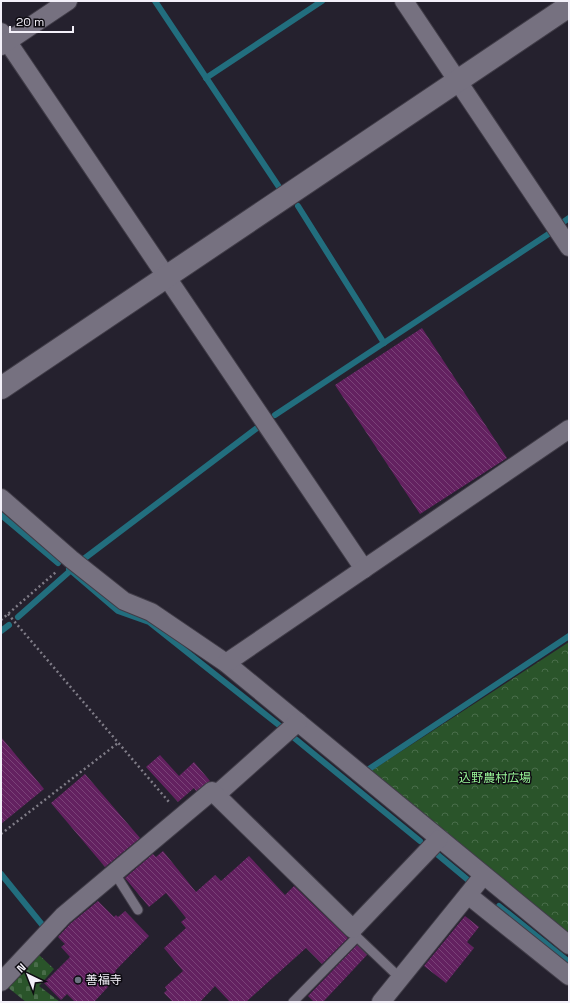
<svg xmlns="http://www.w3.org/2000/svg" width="570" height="1003" font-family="'Space Grotesk','Noto Sans JP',sans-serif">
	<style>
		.cemetery { fill: url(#cemetery-stones) }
		.park { fill: url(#park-crowns) }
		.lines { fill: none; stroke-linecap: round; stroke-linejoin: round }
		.stream { stroke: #226e7e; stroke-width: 6 }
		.building { fill: url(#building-back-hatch) }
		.service-casing { stroke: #413d48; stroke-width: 11 }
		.minor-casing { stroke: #413d48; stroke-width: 20 }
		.tertiary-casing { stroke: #413d48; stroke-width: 24 }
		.path { stroke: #807d88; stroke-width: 2.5; stroke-dasharray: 2 3; stroke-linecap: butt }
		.service { stroke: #767180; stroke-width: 9 }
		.minor { stroke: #767180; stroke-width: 18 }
		.tertiary { stroke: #767180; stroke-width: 22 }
		.worship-dot { fill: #6b7280; stroke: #0e0c12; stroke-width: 1.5 }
		.labels { text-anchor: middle; stroke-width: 3; stroke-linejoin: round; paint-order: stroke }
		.park-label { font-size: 12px; fill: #99f798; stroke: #0e0c12 }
		.poi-label { font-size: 12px; fill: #f3f0f9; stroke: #0e0c12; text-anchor: start }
	</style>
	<defs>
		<pattern id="cemetery-stones" width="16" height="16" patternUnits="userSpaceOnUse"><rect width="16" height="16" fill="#2a542a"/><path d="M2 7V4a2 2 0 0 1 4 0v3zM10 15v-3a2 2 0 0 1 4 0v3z" fill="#496d4a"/></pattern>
		<pattern id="park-crowns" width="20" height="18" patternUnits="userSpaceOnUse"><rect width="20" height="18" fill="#2a542a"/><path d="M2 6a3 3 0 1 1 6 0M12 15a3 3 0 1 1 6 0" fill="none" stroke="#496d4a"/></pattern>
		<pattern id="building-back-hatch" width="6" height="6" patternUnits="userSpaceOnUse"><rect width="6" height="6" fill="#632160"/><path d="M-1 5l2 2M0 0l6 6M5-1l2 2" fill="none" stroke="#7a4278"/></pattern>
	</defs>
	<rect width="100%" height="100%" fill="#25212e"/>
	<!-- cemetery -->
	<path class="cemetery" d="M36 952 54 969 39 986 60 1002H26L6 986Z"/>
	<!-- park -->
	<path class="park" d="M569 642V934L371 771Z"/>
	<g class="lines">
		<!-- stream -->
		<g class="stream">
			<path d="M155 1 279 187"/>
			<path d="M206 78 322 1"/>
			<path d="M298 206 384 343"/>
			<path d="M562 223 569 218"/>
			<path d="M275 415 550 233"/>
			<path d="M1 515 58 563"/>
			<path d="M85 558 257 428"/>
			<path d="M69 569 118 611 149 622 280 726"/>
			<path d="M18 617 70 571"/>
			<path d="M1 631 9 625"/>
			<path d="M293 737 420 841"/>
			<path d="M369 769 569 636"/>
			<path d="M438 855 468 880"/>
			<path d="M1 874 44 927 41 930"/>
			<path d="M499 906 569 962"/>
		</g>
	</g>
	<!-- building -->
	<g class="building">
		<path d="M422 328 507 458 420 514 335 385Z"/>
		<path d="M1 737 44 789 1 824Z"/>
		<path d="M160 755 179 776 194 762 210 781 196 791 194 788 178 802 146 767Z"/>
		<path d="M85 774 140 838 105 867 51 803Z"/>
		<path d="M163 851 196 892 215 875 221 881 249 856 285 895 294 886 348 938 322 964 306 948 246 1002H230L215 986 200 1002H173L164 993 167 990 165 987 183 971 164 948 186 928 181 922 186 918 166 893 149 907 125 878 153 854 156 857Z"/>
		<path d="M98 901 114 917 116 915 118 917 125 911 149 936 115 971 119 975 94 1002H75L67 994 61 1000 44 983 70 957 61 947 65 944 58 937 70 924Z"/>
		<path d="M465 916 479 927 467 942 474 948 446 983 424 966Z"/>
		<path d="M357 945 367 955 323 1002H314L308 996Z"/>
	</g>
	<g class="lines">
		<!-- service casing -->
		<g class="service-casing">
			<g id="service">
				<path d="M114 872 138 910"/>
				<path d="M357 937 400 978"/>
				<path d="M293 1002 357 937 353 929"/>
			</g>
		</g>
		<!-- minor casing -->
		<g class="minor-casing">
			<g id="minor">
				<path d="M404 1 569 247"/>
				<path d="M1 32 364 569"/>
				<path d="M1 46 68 1"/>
				<path d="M1 498 71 559 124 601 151 612 226 663 569 945"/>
				<path d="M226 663 569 429"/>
				<path d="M216 795 298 722"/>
				<path d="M468 895 569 976"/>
				<path d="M1 982 63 916 212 791 353 929 439 839"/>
				<path d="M381 1002 483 876"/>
			</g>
		</g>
		<!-- tertiary casing -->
		<g class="tertiary-casing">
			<path id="tertiary" d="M1 388 569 6"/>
		</g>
		<!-- path -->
		<g class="path">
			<path d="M8 614 169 802"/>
			<path d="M1 620 56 572"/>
			<path d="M1 834 118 743"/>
		</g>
		<!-- service -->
		<use href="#service" class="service"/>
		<!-- minor -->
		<use href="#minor" class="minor"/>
		<!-- tertiary -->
		<use href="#tertiary" class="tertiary"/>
	</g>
	<!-- markers -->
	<circle class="worship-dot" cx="78" cy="980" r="4"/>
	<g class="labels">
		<!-- park labels -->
		<g class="park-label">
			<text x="495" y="782">込野農村広場</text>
		</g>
		<!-- poi labels -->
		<g class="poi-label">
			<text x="86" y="984">善福寺</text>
		</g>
	</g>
	<!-- border -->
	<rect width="570" height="1003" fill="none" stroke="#f3f0f9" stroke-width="4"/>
	<!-- north arrow -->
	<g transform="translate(28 975) rotate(317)" stroke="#0e0c12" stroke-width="3" paint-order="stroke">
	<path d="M0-3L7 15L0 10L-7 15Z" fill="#f3f0f9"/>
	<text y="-6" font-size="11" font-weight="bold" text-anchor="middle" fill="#f3f0f9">N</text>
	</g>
	<!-- scale -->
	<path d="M10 26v6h63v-6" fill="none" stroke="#f3f0f9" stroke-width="2"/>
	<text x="16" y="26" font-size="12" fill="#f3f0f9" stroke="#0e0c12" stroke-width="3" paint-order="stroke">20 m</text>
</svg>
